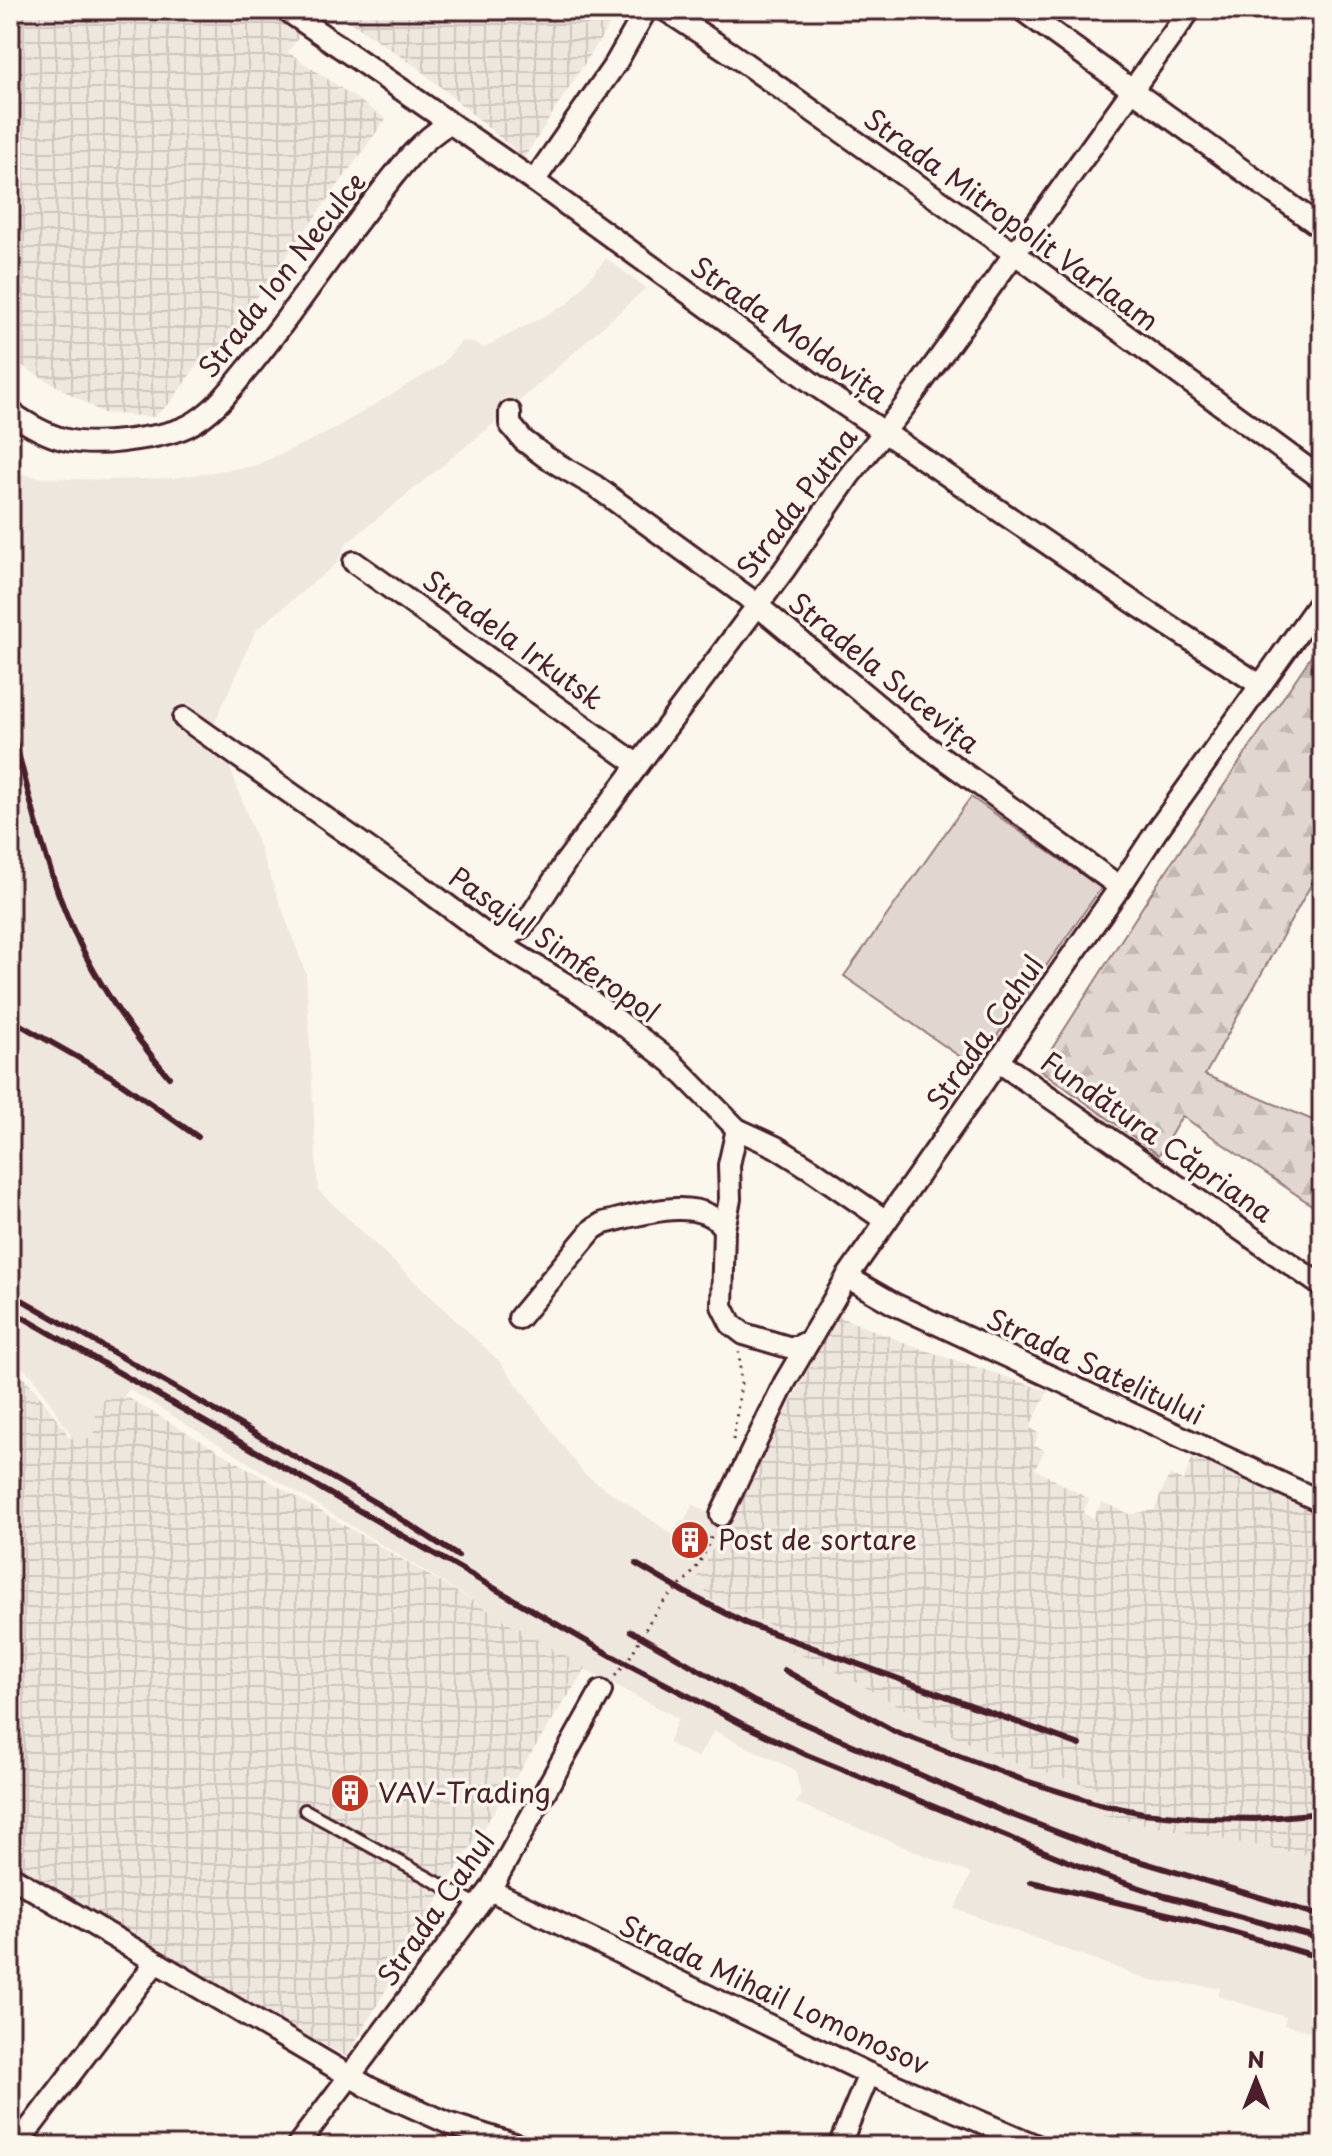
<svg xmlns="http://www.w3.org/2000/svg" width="1332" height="2156" font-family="'Playpen Sans',sans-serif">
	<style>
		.built { fill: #eee7de }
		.industrial { fill: url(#industrial-grid) }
		.forest { fill: url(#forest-firs); stroke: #967b7e; stroke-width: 2 }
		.park { fill: #e2d7d0; stroke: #967b7e; stroke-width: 2 }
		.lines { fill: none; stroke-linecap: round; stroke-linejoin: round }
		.service-casing { stroke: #4a1f2b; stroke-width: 16 }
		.minor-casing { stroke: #4a1f2b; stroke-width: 26 }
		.path { stroke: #4a1f2b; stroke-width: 3; stroke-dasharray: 2 6; stroke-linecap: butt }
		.service { stroke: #fbf7ec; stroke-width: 10 }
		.minor { stroke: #fbf7ec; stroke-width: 20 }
		.rail { stroke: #4a1f2b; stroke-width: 6 }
		.labels { text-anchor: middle; stroke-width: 7; stroke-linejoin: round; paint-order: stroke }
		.street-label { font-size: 28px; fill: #4a1f2b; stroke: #fbf7ec }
		.poi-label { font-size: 28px; fill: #4a1f2b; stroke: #fbf7ec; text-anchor: start }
	</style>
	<defs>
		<pattern id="industrial-grid" width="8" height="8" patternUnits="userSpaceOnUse" patternTransform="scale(2)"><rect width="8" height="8" fill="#eee7de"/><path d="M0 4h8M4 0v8" fill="none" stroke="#cec6bf"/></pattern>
		<pattern id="forest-firs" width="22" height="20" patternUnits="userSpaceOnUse" patternTransform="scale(2)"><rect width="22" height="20" fill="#e2d7d0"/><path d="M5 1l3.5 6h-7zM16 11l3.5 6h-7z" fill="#c3b8b3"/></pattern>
	</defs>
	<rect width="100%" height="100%" fill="#fbf7ec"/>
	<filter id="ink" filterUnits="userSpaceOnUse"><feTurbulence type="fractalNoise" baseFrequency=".0125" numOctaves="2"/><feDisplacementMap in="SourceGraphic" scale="16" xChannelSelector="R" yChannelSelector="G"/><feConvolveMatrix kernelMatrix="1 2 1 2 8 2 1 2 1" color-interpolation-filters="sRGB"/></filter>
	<g filter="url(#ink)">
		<!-- built -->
		<path class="built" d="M606 258 646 288 497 421 346 544 337 563 256 630 214 724 306 974 318 1190 500 1362 584 1474 672 1534 681 1520 684 1521 693 1504 724 1523 697 1578 711 1600 796 1636 791 1651 821 1663 951 1735 1011 1762 1107 1791 1104 1816 1322 1858V2034L1284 2025 1286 2017 1218 1996 1220 1988 1150 1980 955 1909 971 1874 796 1803 801 1795 795 1770 714 1731 698 1758 668 1743 678 1718 587 1671 129 1389 95 1437 59 1457 71 1435 34 1378 10 1357V472L43 478 108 480 173 478 254 466 327 433 441 365 462 341 475 343 484 348 569 303Z"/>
		<!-- industrial -->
		<g class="industrial">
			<path d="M10 10H318L288 52 386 119 216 354 208 350 170 403 154 417 103 413 10 359Z"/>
			<path d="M333 10H619L524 158 418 68Z"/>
			<path d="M837 1316 919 1348 1048 1391 1030 1427 1039 1434 1034 1445 1045 1450 1035 1469 1089 1499 1083 1513 1093 1518 1102 1502 1130 1514 1154 1510 1169 1475 1183 1481 1197 1448 1322 1503V1858L1103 1816 1107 1791 1011 1762 951 1735 821 1663 790 1651 796 1636 711 1600 697 1578Z"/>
			<path d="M10 1367 27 1380 64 1428 69 1438H88L99 1427 94 1414 107 1395 111 1393 122 1399 125 1396 586 1668 449 1881 347 2057 10 1877Z"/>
		</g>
		<!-- forest -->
		<path class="forest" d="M1322 640V865L1205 1075 1322 1124V1212L1182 1116 1159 1155 1039 1069 1152 892Z"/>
		<!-- park -->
		<path class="park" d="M971 797 1101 888 975 1067 844 976Z"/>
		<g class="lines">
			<!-- service casing -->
			<g class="service-casing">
				<path id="service" d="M305 1810 478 1905"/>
			</g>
			<!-- minor casing -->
			<g class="minor-casing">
				<g id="minor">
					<path d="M665 10 729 52 1014 253 1322 479"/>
					<path d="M1022 10 1322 228"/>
					<path d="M292 14 534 181 815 385 1139 606 1260 685"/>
					<path d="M534 181 616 63 646 10"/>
					<path d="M10 412C50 440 75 447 123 441 145 438 169 435 188 426 212 414 229 392 245 372 292 316 331 254 377 197 399 169 417 143 448 124"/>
					<path d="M510 412V424L523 440 547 458 595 486 746 596 925 745 1120 887"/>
					<path d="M354 562 638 765"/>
					<path d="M184 718 416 882 496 942 579 992 616 1019 671 1062 737 1129 776 1147 811 1169 886 1221"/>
					<path d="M496 942 522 927 530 917 565 863 784 570 849 476 904 407 1190 10"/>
					<path d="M999 1062 1322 1286"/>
					<path d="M737 1129 729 1165 730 1199 724 1229 722 1306 731 1324 744 1334 788 1347H797L807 1342"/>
					<path d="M847 1277 894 1304 1322 1502"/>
					<path d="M519 1318 593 1229 603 1223C638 1215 702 1193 724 1229"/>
					<path d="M721 1515 785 1382 847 1277 1120 887 1156 832 1322 599"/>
					<path d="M10 1876 370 2088 450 2124 520 2146"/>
					<path d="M490 1890 869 2074 1037 2146"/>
					<path d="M16 2146 156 1962"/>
					<path d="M297 2146 490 1890 601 1691"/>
					<path d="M839 2146 869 2074"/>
				</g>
			</g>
			<!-- path -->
			<g class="path">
				<path d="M733 1440 741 1384 739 1352"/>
				<path d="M615 1676C633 1658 641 1634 655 1613 666 1596 681 1587 693 1572 702 1561 707 1546 713 1533"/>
			</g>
			<!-- service -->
			<use href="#service" class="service"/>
			<!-- minor -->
			<use href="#minor" class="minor"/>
			<!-- rail -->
			<g class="rail">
				<path d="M10 722C27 785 41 850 65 911 90 973 126 1027 169 1077"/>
				<path d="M10 1019 114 1078 198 1137"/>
				<path d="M10 1293 376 1503 458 1556"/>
				<path d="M10 1310 612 1656 742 1724 807 1755 1104 1876 1165 1896 1322 1939"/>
				<path d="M636 1564 682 1591 745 1623 1080 1745"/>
				<path d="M631 1631 755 1702 1002 1811 1112 1853 1322 1916"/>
				<path d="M784 1670 896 1732 1023 1780 1099 1804 1143 1813 1198 1818 1255 1819 1322 1813"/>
				<path d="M1031 1882 1184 1918 1322 1958"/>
			</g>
		</g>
	</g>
	<!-- icons -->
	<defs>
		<g id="building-disc" transform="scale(2)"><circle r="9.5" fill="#c8321e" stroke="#fbf7ec"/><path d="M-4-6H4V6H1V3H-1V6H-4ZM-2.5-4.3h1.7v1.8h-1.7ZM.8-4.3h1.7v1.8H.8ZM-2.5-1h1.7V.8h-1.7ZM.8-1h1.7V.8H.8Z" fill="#fff"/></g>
	</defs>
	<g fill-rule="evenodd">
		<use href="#building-disc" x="690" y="1540"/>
		<use href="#building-disc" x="350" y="1793"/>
	</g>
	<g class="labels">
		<!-- street labels -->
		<g class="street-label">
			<text transform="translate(1011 220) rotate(36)" y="10">Strada Mitropolit Varlaam</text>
			<text transform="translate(282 275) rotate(-52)" y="10">Strada Ion Neculce</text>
			<text transform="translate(789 330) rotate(35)" y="10">Strada Moldovița</text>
			<text transform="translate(797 503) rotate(-53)" y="10">Strada Putna</text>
			<text transform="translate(513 640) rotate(36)" y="10">Stradela Irkutsk</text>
			<text transform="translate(884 673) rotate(39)" y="10">Stradela Sucevița</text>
			<text transform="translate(554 945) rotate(35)" y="10">Pasajul Simferopol</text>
			<text transform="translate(985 1033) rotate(-55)" y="10">Strada Cahul</text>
			<text transform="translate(1157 1137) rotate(35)" y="10">Fundătura Căpriana</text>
			<text transform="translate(1095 1367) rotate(25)" y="10">Strada Satelitului</text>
			<text transform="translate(436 1909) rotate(-55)" y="10">Strada Cahul</text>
			<text transform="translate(774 1995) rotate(25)" y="10">Strada Mihail Lomonosov</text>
		</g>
		<!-- poi labels -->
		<g class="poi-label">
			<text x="718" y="1550">Post de sortare</text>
			<text x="378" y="1803">VAV-Trading</text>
		</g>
	</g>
	<!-- margin -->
	<rect width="1332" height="2156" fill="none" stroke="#fbf7ec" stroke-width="40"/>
	<rect x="20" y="20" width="1292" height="2116" fill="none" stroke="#4a1f2b" stroke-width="3" filter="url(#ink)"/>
	<!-- north arrow -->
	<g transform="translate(1256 2080)" stroke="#fbf7ec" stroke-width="6" paint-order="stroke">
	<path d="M0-6L14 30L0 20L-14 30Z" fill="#4a1f2b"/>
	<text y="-12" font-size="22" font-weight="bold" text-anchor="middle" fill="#4a1f2b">N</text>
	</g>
</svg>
